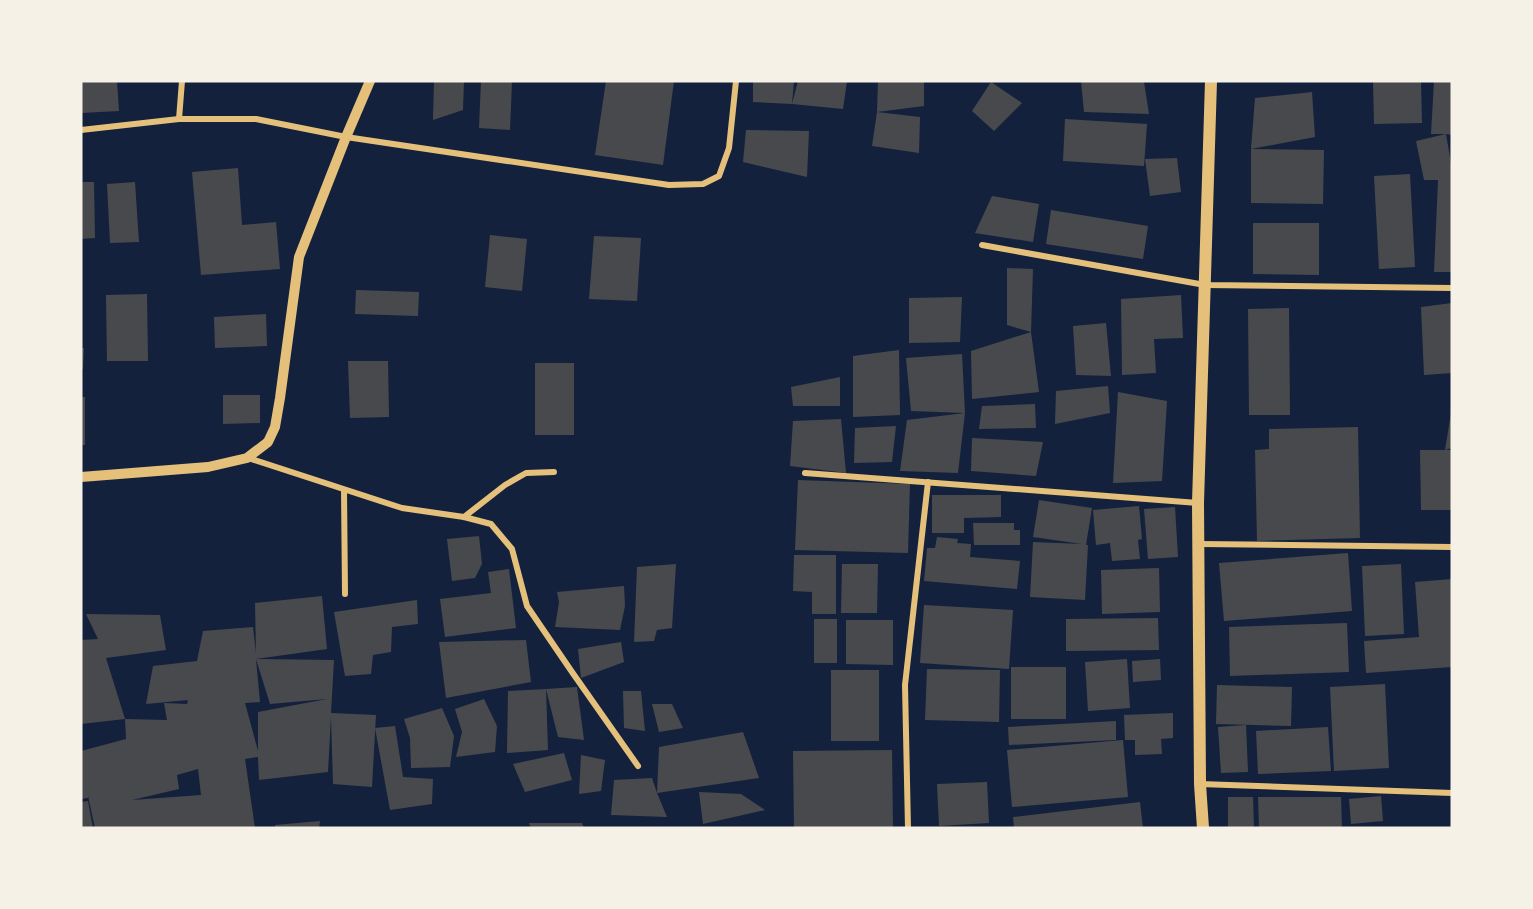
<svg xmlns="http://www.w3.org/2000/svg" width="1533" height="909" font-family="Manrope,sans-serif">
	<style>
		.building { fill: #48494c; fill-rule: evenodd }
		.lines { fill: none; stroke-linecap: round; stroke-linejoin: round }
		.minor { stroke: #e5c07b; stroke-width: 6 }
		.tertiary { stroke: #e5c07b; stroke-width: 10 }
		.secondary { stroke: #e5c07b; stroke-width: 12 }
	</style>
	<rect width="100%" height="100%" fill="#14213d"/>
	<!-- building -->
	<g class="building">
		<path d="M81 81H117L119 111 81 113Z"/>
		<path d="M434 81H464L463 110 433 120Z"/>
		<path d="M481 81H512L510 130 479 128Z"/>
		<path d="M606 81H674L663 165 595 155Z"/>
		<path d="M753 81H794L792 104 798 81H847L843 109 792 104 753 102Z"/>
		<path d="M878 81H924V106L877 112Z"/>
		<path d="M1081 81 1144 82 1149 114 1084 112Z"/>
		<path d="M1373 81H1421L1422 123 1374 124Z"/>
		<path d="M1434 81H1452V135L1446 134 1452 169V272H1434L1438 180H1424L1416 141 1446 134H1431Z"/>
		<path d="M991 82 1022 103 994 131 972 111Z"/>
		<path d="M1312 92 1315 137 1251 149 1324 150 1323 204 1251 203V149L1255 98Z"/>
		<path d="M877 112 920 117 919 153 872 146Z"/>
		<path d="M1065 119 1147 124 1144 166 1063 161Z"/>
		<path d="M746 130 809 131 807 177 743 162Z"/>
		<path d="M1177 158 1181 192 1150 196 1145 159Z"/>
		<path d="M238 168 242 225 276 222 280 269 201 275 192 172Z"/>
		<path d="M1410 174 1415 267 1379 269 1374 176Z"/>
		<path d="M81 182H94L95 238 81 239Z"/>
		<path d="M135 182 139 242 110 243 107 184Z"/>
		<path d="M992 196 1039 204 1033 242 975 233Z"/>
		<path d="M1051 210 1148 226 1143 259 1046 244Z"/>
		<path d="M1253 223H1319V275L1253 274Z"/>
		<path d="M490 235 527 239 522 291 485 287Z"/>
		<path d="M594 236 641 238 637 301 589 299Z"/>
		<path d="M1007 268 1033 269 1031 332 1007 325Z"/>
		<path d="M356 290 419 292 418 316 355 314Z"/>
		<path d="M147 294 148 361H107L106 295Z"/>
		<path d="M1181 295 1183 338 1154 339 1156 373 1122 375 1121 299Z"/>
		<path d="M962 297 960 342 909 343V298Z"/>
		<path d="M1452 303V373L1424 375 1421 307Z"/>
		<path d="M1289 308 1290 415H1249L1248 309Z"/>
		<path d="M266 314 267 346 215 348 214 317Z"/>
		<path d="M1106 323 1111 376 1076 375 1073 326Z"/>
		<path d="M1031 332 1039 392 972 399 971 351Z"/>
		<path d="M81 348H84L83 369H81Z"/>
		<path d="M899 350 900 415 853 417V356Z"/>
		<path d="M962 354 965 413 958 473 900 471 907 420 965 413 911 411 906 358Z"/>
		<path d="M348 361H388L389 417 350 418Z"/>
		<rect x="535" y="363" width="39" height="72"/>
		<path d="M840 377V406H793L791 387Z"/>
		<path d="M1108 386 1110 413 1055 424 1056 391Z"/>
		<path d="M1118 392 1167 401 1162 481 1113 483Z"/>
		<path d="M223 395H260V423L223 424Z"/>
		<rect x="81" y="397" width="4" height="48"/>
		<path d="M1035 404 1036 428 979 429 982 406Z"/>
		<path d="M1451 413H1452V448L1445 450Z"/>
		<path d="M841 419 846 473 790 466 793 421Z"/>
		<path d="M896 426 892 462 854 463 855 428Z"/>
		<path d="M1358 427 1360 538 1257 541 1255 450 1269 449V429Z"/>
		<path d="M972 438 1043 442 1036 476 971 471Z"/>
		<path d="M1420 450H1452V510H1421Z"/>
		<path d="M798 480 910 484 908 553 795 550Z"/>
		<path d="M932 495H1001V517L964 518V533H932Z"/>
		<path d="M1039 500 1092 508 1086 545H1088L1085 600 1030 597 1033 542 1082 544 1033 537Z"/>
		<path d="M1139 506 1142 539 1138 540 1140 559 1112 561 1110 543 1096 545 1093 510Z"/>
		<path d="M1175 507 1178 557 1148 559 1144 509Z"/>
		<path d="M973 523H1014V530H1020V545H974Z"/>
		<path d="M479 536 482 564 475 578 452 581 447 539Z"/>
		<path d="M937 537 958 539 957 543 971 544 970 557 1020 561 1017 589 924 581 927 548H935Z"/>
		<path d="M1348 553 1352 611 1224 621 1219 563Z"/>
		<path d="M794 555H836V614H812V592L793 591Z"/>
		<path d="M676 564 672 628 657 630 654 641 634 642 637 567Z"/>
		<path d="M842 564H878L877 613H841Z"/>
		<path d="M1401 564 1404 634 1365 636 1362 566Z"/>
		<path d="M1159 568 1160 612 1102 614 1101 570Z"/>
		<path d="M509 569 516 628 445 637 440 599 491 593 488 572Z"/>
		<path d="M1452 579V667L1366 673 1364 641 1419 637 1415 582Z"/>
		<path d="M624 586 625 606 620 630 555 627 559 602 557 592Z"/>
		<path d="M322 596 327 649 256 659 334 660 331 713 376 715 372 787 333 784 331 717 328 772 259 780 258 757 245 759 255 828H95L88 796V798L81 799V751L126 739 125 719 167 720 164 703 187 704 188 700 146 704 153 666 197 661 203 631 253 627 256 653 255 603ZM256 659 270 704 327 699 258 712V751L245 703 260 702ZM198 769 201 795 132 800 179 789 177 775Z"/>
		<path d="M417 600 418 624 392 627 391 652 373 655 371 674 345 676 334 612Z"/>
		<path d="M924 605 1013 610 1009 669 920 663Z"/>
		<path d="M86 614 160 615 166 650 106 658 125 719 81 724V640L98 639Z"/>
		<path d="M1158 618 1159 650 1066 651V619Z"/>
		<rect x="814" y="619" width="23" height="44"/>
		<path d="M846 620H893V665L846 664Z"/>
		<path d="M1347 623 1349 672 1230 676 1229 627Z"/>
		<path d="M526 640 531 682 446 698 439 642Z"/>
		<path d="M621 642 624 662 581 678 578 649Z"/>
		<path d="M1127 659 1130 708 1088 711 1085 662Z"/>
		<path d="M1160 659 1161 680 1133 682 1132 661Z"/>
		<rect x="1011" y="667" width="55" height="52"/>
		<path d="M927 669 1000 670 999 722 925 720Z"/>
		<rect x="831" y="670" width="48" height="71"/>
		<path d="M1385 684 1389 768 1334 771 1330 687Z"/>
		<path d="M1217 685 1292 687 1291 726 1216 724Z"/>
		<path d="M577 687 584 740 558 737 546 689Z"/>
		<path d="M546 689 548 750 507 753 508 691Z"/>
		<path d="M623 691H641L645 731 624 728Z"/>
		<path d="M484 699 497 726 495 752 456 757 462 732 455 709Z"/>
		<path d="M652 704H672L683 728 659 732Z"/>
		<path d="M442 708 454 736 450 767 411 768 410 738 404 719Z"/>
		<path d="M1173 713V738L1161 739 1162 754 1135 755V740H1125L1124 715Z"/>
		<path d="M1116 721V740L1009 745 1008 727Z"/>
		<path d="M1246 725 1248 772 1221 773 1218 727Z"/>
		<path d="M395 726 403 777 433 779 432 804 390 810 375 728Z"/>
		<path d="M1328 727 1331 771 1258 774 1256 731Z"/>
		<path d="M743 732 759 778 657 793 667 817 611 815 614 780 652 778 657 793 659 747Z"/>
		<path d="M1123 740 1128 797 1012 807 1007 750Z"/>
		<path d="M892 750 893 828H794L793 751Z"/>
		<path d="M564 753 572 780 525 792 513 764Z"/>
		<path d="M581 755 605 760 601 791 579 794Z"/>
		<path d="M987 782 989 823 939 826 937 784Z"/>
		<path d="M699 792 741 794 765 810 703 824Z"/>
		<path d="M1381 796 1383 821 1351 824 1349 799Z"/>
		<path d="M1228 797H1253L1254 828H1228Z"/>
		<path d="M1258 797H1341L1342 828H1259Z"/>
		<path d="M88 801 93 828H81V802Z"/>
		<path d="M1140 802 1143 828H1014L1013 817Z"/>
		<path d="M320 821 319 828H275V825Z"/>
		<path d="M529 823H582L584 828H531Z"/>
	</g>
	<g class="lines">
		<!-- minor -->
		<g class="minor">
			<path d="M179 119 182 81"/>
			<path d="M81 130 179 119H256L346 137 669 185 703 184 719 176 729 148 736 81"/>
			<path d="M982 245 1205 285 1452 288"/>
			<path d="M248 458 402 508 464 517 491 524 512 549 527 606 572 672 638 766"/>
			<path d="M805 473 1198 503"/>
			<path d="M344 490 345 594"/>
			<path d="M464 517 505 485 526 473 554 472"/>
			<path d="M1199 544 1452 547"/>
			<path d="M1200 784 1452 793"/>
			<path d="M908 828 905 685 928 482"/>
		</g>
		<!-- tertiary -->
		<path class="tertiary" d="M81 477 208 467 247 458 268 442 275 427 280 398 299 257 346 137 370 81"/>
		<!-- secondary -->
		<path class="secondary" d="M1203 828 1200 784 1198 503 1211 81"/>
	</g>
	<!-- border -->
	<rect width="1533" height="909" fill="none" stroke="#f6f1e7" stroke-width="165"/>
</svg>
